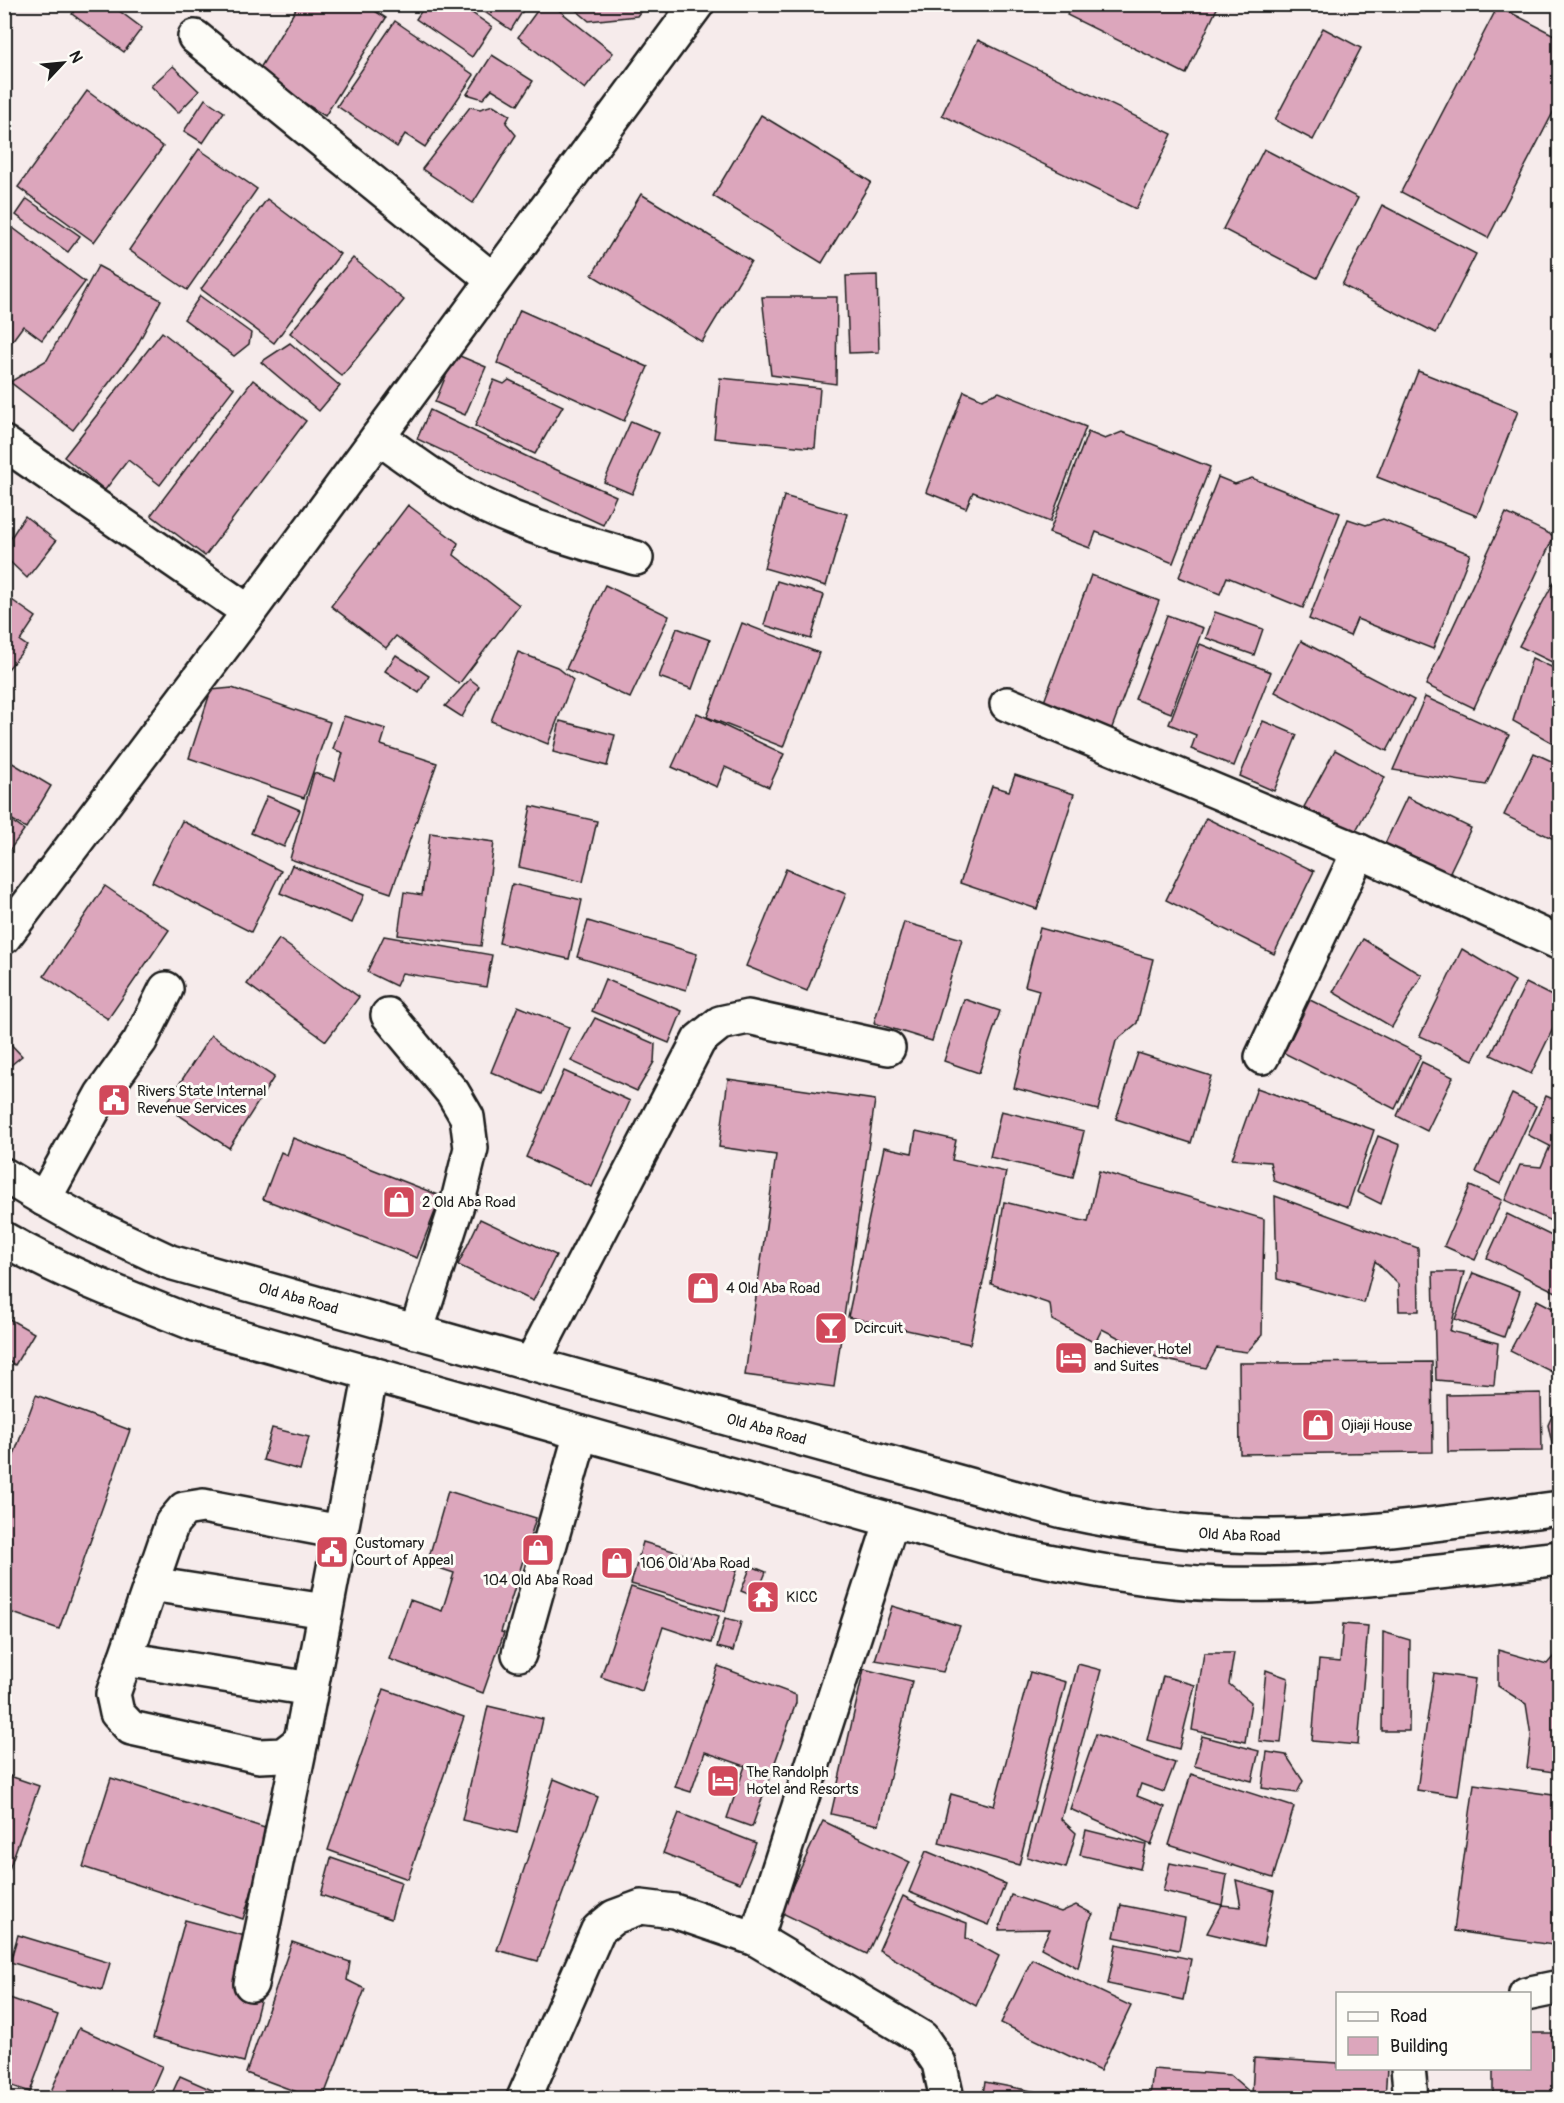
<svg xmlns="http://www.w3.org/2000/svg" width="1564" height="2103" font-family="Pangolin,sans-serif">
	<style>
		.building { fill: #dca6bc; stroke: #1c1c1c; stroke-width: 1.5 }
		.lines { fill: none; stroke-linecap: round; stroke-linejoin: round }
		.minor-casing { stroke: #1c1c1c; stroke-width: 38 }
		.major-casing { stroke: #1c1c1c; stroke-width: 38 }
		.minor { stroke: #fdfcf7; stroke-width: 33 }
		.major { stroke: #fdfcf7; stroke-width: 33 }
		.labels { text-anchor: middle; stroke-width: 6; stroke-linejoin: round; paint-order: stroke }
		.poi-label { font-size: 15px; fill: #1c1c1c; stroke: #fdfcf7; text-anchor: start }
		.street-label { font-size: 15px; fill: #1c1c1c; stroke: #fdfcf7 }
	</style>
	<rect width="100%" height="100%" fill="#f6ebeb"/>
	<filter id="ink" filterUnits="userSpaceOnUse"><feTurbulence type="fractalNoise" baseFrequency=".0167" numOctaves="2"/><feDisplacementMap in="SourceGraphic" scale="12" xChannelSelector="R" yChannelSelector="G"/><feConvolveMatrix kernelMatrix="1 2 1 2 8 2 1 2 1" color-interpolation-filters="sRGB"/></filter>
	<g filter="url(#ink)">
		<!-- building -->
		<g class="building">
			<path d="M79 4H110L142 28 124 52 72 14Z"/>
			<path d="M299 4H364L386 18 325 116 257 73Z"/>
			<path d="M426 4H459L492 27 472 57 416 19Z"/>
			<path d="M473 4H527L511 30Z"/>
			<path d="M542 4H551L613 53 585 89 518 37Z"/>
			<path d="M569 4H646L637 16 589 21Z"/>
			<path d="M1072 4H1219L1186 74 1067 15Z"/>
			<path d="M1498 6 1560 38V99L1488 238 1401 192Z"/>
			<path d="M395 21 474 75 425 147 405 134 397 147 337 106Z"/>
			<path d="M1323 28 1361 48 1313 140 1275 120Z"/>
			<path d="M978 40 1172 134 1136 209 942 115Z"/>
			<path d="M492 55 533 81 518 105 492 89 483 99 467 94Z"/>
			<path d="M173 66 199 91 178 113 151 86Z"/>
			<path d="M87 91 163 147 94 242 18 187Z"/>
			<path d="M205 99 224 112 203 143 184 131Z"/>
			<path d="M493 105 510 115 506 123 516 135 473 203 422 169 470 107 480 109Z"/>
			<path d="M761 115 871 182 822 263 713 196Z"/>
			<path d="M199 149 257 189 187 290 129 250Z"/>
			<path d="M1264 149 1358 198 1317 278 1223 229Z"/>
			<path d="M641 194 751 261 702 342 592 275Z"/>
			<path d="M27 199 80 236 68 252 16 215Z"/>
			<path d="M267 199 340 254 274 343 201 289Z"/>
			<path d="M1382 205 1476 254 1436 333 1342 285Z"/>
			<path d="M9 225 85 282 42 340 23 326 4 352V231Z"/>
			<path d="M353 258 404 300 342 376 290 333Z"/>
			<path d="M98 266 161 300 135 349 73 430 10 382 47 360Z"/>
			<path d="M877 275 879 352 849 353 846 276Z"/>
			<path d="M200 296 251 333 249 344 234 356 184 319Z"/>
			<path d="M762 297H837L836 384 771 375Z"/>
			<path d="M520 310 648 367 624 421 497 363Z"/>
			<path d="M162 332 234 388 160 485 128 460 105 490 64 457Z"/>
			<path d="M290 343 340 386 319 411 261 362Z"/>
			<path d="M455 354 486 367 465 415 435 402Z"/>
			<path d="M1418 371 1518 411 1477 516 1377 477Z"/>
			<path d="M720 378 820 388 815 448 714 438Z"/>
			<path d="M253 380 306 421 205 556 151 515Z"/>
			<path d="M494 380 504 384 509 380 563 406 535 454 475 426Z"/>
			<path d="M964 391 982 399 999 392 1086 427 1050 522 973 492 966 508 926 492Z"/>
			<path d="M430 410 532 459 616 496 603 525 417 439Z"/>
			<path d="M631 421 659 433 632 494 604 482Z"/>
			<path d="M1088 432 1105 439 1122 432 1210 467 1173 563 1096 532 1090 548 1049 533Z"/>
			<path d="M1218 477 1235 484 1252 478 1340 513 1303 608 1227 577 1220 594 1179 577Z"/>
			<path d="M784 496 847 514 826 586 764 568Z"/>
			<path d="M408 505 458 543 454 555 519 605 459 684 396 636 386 648 331 606Z"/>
			<path d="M1506 513 1554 536 1474 708 1426 685Z"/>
			<path d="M25 516 56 541 27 578 4 556V548Z"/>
			<path d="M1348 519 1366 525 1383 519 1470 554 1433 649 1357 619 1350 636 1309 619Z"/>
			<path d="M1560 571V666L1519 646Z"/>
			<path d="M1091 575 1159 601 1110 733 1042 707Z"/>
			<path d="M777 581 824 595 811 639 764 625Z"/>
			<path d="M605 585 669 616 630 698 566 669Z"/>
			<path d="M9 598 36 617 20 641 27 646 4 674V605Z"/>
			<path d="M1215 612 1263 629 1254 655 1206 638Z"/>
			<path d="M1167 615 1203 628 1171 713 1135 699Z"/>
			<path d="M742 623 819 653 783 747 707 717Z"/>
			<path d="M677 628 710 640 692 689 659 677Z"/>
			<path d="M1301 641 1414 700 1387 751 1275 692Z"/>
			<path d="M1200 644 1271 672 1234 766 1191 749 1196 735 1169 724Z"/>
			<path d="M518 652 557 667 573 680 548 744 491 721Z"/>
			<path d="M396 655 429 676 419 693 385 671Z"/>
			<path d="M1532 658 1560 671V747L1513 721Z"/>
			<path d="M470 679 479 686 462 717 445 706Z"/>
			<path d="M232 688 330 722 304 798 189 758 211 690Z"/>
			<path d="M1425 697 1509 735 1486 785 1393 770Z"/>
			<path d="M697 713 784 754 769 787 725 767 717 787 672 767Z"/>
			<path d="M344 716 386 729 381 745 437 763 391 893 290 859 314 773 335 780 343 753 333 749Z"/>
			<path d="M560 721 615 735 607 766 553 752Z"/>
			<path d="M1263 721 1297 735 1274 791 1240 776Z"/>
			<path d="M1335 750 1385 777 1354 834 1304 807Z"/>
			<path d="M1534 753 1560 765V808L1557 814 1560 816V842L1504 815Z"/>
			<path d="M4 758 51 786 26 828 4 815Z"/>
			<path d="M1015 775 1074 794 1037 909 960 883 992 786 1009 791Z"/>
			<path d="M267 796 300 810 284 847 251 833Z"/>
			<path d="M1407 797 1471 828 1445 882 1382 850Z"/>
			<path d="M531 806 597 821 583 882 519 867Z"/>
			<path d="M4 816 24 830 4 858Z"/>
			<path d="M1206 818 1314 871 1274 954 1166 900Z"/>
			<path d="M182 821 281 871 251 932 152 882Z"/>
			<path d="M430 833 494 842 481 946 398 935 404 892 422 895Z"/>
			<path d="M292 865 364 895 352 923 280 893Z"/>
			<path d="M786 869 846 894 807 991 746 966Z"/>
			<path d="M512 884 582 900 569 959 499 943Z"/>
			<path d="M105 886 169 930 108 1019 44 976Z"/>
			<path d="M588 921 697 954 686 990 577 957Z"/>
			<path d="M904 922 962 939 932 1041 874 1023Z"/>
			<path d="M1040 928 1153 959 1137 1023 1116 1041 1098 1110 1014 1088 1039 990 1025 986Z"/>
			<path d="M384 936 492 955 486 987 402 973 396 986 367 972Z"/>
			<path d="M279 939 359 997 326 1041 247 984Z"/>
			<path d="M1363 939 1422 975 1392 1027 1333 992Z"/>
			<path d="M1462 949 1515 981 1473 1060 1420 1036Z"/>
			<path d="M605 979 682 1011 669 1043 592 1011Z"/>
			<path d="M1526 983 1560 1000V1014L1531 1074 1491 1055Z"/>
			<path d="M964 999 1000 1011 979 1073 944 1061Z"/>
			<path d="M1310 1000 1421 1055 1395 1109 1284 1053Z"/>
			<path d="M518 1006 569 1027 542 1094 491 1072Z"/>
			<path d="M595 1018 655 1044 654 1062 637 1091 571 1061Z"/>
			<path d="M211 1035 274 1077 229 1148 165 1106Z"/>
			<path d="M4 1037 22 1056 4 1071Z"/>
			<path d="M1138 1053 1211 1076 1191 1143 1116 1119Z"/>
			<path d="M1422 1062 1453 1077 1427 1131 1397 1116Z"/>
			<path d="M564 1071 630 1101 592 1187 526 1157Z"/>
			<path d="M728 1079 875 1100 834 1387 745 1375 776 1155 719 1147Z"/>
			<path d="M1257 1088 1374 1130 1348 1207 1274 1181 1270 1162 1232 1159Z"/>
			<path d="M1512 1094 1536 1106 1500 1184 1476 1172Z"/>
			<path d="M1546 1096 1560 1102V1225L1505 1200 1520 1165 1541 1167 1550 1146 1528 1135Z"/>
			<path d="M1001 1111 1084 1131 1073 1177 990 1157Z"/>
			<path d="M916 1131 956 1140 952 1160 1006 1172 970 1344 848 1317 884 1147 912 1153Z"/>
			<path d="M1378 1136 1400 1145 1381 1204 1357 1192Z"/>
			<path d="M293 1138 441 1196 417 1258 263 1199 281 1152 287 1155Z"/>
			<path d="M1099 1171 1264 1219 1262 1335 1247 1352 1217 1348 1206 1368 1160 1359 1102 1329 1095 1343 1052 1320 1050 1304 991 1284 1004 1202 1088 1222Z"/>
			<path d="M1470 1186 1502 1200 1475 1260 1444 1246Z"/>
			<path d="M1275 1196 1418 1248 1419 1311H1399L1398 1284 1375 1261 1364 1303 1277 1279Z"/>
			<path d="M1507 1214 1560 1240V1294L1487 1258Z"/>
			<path d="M480 1219 556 1255 533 1301 458 1265Z"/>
			<path d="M1433 1272H1464L1450 1331 1498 1343 1494 1385 1436 1380Z"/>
			<path d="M1473 1273 1520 1291 1504 1337 1455 1319Z"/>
			<path d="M1537 1300 1560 1312V1367L1556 1374 1510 1351Z"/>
			<path d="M4 1316 34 1333 15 1365 4 1359Z"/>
			<path d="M1432 1362 1433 1452 1240 1454 1239 1363Z"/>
			<path d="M1541 1393 1542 1451 1448 1452 1447 1395Z"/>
			<path d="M36 1395 130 1430 59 1629 4 1610V1482Z"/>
			<path d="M1560 1398V1452L1554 1453 1548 1425Z"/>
			<path d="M272 1428 309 1437 300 1470 263 1460Z"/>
			<path d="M448 1491 536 1518 501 1632 504 1633 483 1693 389 1659 410 1600 442 1611 454 1573 427 1564Z"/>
			<path d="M643 1542 737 1570 725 1611 631 1584Z"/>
			<path d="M751 1566 766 1572 756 1597 741 1591Z"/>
			<path d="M631 1587 719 1616 711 1643 663 1627 642 1691 601 1677Z"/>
			<path d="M892 1606 960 1626 943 1672 875 1660Z"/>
			<path d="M725 1618 741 1622 733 1651 717 1647Z"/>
			<path d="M1343 1624 1368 1626 1358 1745 1312 1741 1319 1660 1340 1662Z"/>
			<path d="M1383 1632 1410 1640 1409 1731H1382Z"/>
			<path d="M1560 1649V1773L1527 1768 1531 1736 1526 1704 1498 1686V1650L1547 1664Z"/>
			<path d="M1204 1653H1234L1229 1684 1251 1702 1245 1742 1192 1730Z"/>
			<path d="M1078 1664 1101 1670 1061 1819 1076 1833 1066 1868 1027 1857Z"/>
			<path d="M718 1666 796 1695V1703L752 1827 727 1818 745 1766 705 1752 691 1792 675 1787Z"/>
			<path d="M864 1669 912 1681 879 1825 831 1814Z"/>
			<path d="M1266 1670 1288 1678 1281 1743 1259 1741Z"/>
			<path d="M1030 1672 1066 1682 1019 1865 939 1843 951 1794 994 1806Z"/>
			<path d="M1434 1673 1475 1679 1458 1796 1417 1790Z"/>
			<path d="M1163 1676 1195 1685 1179 1749 1147 1740Z"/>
			<path d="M384 1689 464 1717 408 1879 328 1850Z"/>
			<path d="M488 1706 543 1719 517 1833 462 1820Z"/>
			<path d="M1096 1734 1175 1763 1164 1792 1141 1784 1137 1796 1165 1807 1151 1845 1070 1809Z"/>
			<path d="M1202 1736 1259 1751 1252 1781 1194 1766Z"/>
			<path d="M1267 1752 1286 1755 1303 1781 1297 1793 1262 1788Z"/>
			<path d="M4 1774 39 1786 4 1883Z"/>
			<path d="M1191 1774 1294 1807 1273 1878 1169 1845Z"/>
			<path d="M111 1778 271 1830 243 1919 83 1867Z"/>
			<path d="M554 1779 598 1797 538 1961 497 1950Z"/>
			<path d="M1474 1784 1560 1796V1946L1454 1931Z"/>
			<path d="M679 1813 756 1843 740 1883 663 1853Z"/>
			<path d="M823 1821 910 1862 867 1954 780 1912Z"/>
			<path d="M1086 1830 1146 1845 1140 1869 1080 1855Z"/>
			<path d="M926 1851 1005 1884 989 1925 909 1892Z"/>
			<path d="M331 1858 401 1882 391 1919 321 1895Z"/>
			<path d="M1170 1863 1227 1875 1222 1905 1163 1891Z"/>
			<path d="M1236 1880 1274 1891 1263 1946 1207 1933 1222 1905 1241 1907Z"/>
			<path d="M1011 1895 1061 1912 1076 1905 1093 1914 1089 1921 1078 1968 1041 1948 1050 1929 999 1930Z"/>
			<path d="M903 1896 922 1906 967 1923 966 1938 999 1956 976 2006 879 1950Z"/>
			<path d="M1121 1905 1185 1918 1179 1950 1114 1937Z"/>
			<path d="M185 1920 275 1944 244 2062 153 2038Z"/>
			<path d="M18 1935 110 1963 102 1990 10 1962Z"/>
			<path d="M292 1942 350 1962 347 1980 365 1989 323 2098H313L246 2073Z"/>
			<path d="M1116 1944 1191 1959 1183 2000 1108 1984Z"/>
			<path d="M1032 1959 1131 2006 1100 2071 1001 2023Z"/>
			<path d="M4 1996 58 2015 30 2092 4 2083Z"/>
			<path d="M79 2028 162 2066 148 2098H48Z"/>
			<path d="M1530 2033H1560V2098H1493V2068H1530Z"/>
			<path d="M1254 2058 1338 2063V2068H1387L1385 2098H1150L1153 2069 1230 2075 1252 2094Z"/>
			<path d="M180 2076 230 2098H170Z"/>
			<path d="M985 2082 1068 2098H982Z"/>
		</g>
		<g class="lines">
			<!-- minor casing -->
			<g class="minor-casing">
				<g id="minor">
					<path d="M195 37 493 280"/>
					<path d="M378 437C402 454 426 472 450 487 507 522 572 539 636 558"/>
					<path d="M4 443 249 612"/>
					<path d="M1007 704 1359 851 1560 943"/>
					<path d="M4 937 249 612 697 4"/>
					<path d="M388 1015 453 1093 467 1117 471 1148 457 1205 416 1332"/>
					<path d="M1262 1057 1359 851"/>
					<path d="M44 1199 102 1094 140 1041 166 989"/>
					<path d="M531 1364 699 1040 720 1023 748 1017 888 1048"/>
					<path d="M340 1532 203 1506 184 1509 172 1523 113 1694 117 1713 131 1728 259 1756 283 1755 301 1741 371 1373"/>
					<path d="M151 1584 325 1611"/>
					<path d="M519 1654 581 1433"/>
					<path d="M125 1659 311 1689"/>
					<path d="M756 1939 892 1520"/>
					<path d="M251 1984 301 1741"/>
					<path d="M1526 1994 1560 1987"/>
					<path d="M1408 2068 1411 2098"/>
					<path d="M524 2098 598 1930 614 1917 641 1907 674 1911 756 1939 922 2038 939 2063 946 2094 945 2098"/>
				</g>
			</g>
			<!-- major casing -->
			<g class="major-casing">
				<g id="major">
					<path id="s1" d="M4 1175 44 1199 89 1224 170 1262 531 1364 1063 1511C1132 1526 1203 1537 1274 1536 1370 1535 1465 1520 1560 1508"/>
					<path d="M4 1239C65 1274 130 1298 195 1324L1008 1553C1078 1567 1148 1582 1220 1584 1333 1587 1447 1571 1560 1558"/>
				</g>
			</g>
			<!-- minor -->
			<use href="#minor" class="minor"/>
			<!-- major -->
			<use href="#major" class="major"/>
		</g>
	</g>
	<!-- icons -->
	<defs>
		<g id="civic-square" transform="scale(1.725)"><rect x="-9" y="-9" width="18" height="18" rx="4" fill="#d1495b" stroke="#fdfcf7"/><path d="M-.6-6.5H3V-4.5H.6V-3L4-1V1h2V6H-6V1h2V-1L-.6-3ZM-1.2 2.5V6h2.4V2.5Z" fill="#fff"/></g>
		<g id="shop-square" transform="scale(1.725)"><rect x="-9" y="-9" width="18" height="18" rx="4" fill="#d1495b" stroke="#fdfcf7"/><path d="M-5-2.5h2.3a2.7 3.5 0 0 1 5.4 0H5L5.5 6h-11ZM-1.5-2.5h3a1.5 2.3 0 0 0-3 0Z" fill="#fff"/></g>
		<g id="bar-square" transform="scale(1.725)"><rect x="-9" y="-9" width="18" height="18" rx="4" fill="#d1495b" stroke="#fdfcf7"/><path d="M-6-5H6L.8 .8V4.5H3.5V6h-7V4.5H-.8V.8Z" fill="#fff"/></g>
		<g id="hotel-square" transform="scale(1.725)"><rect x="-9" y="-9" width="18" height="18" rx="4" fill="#d1495b" stroke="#fdfcf7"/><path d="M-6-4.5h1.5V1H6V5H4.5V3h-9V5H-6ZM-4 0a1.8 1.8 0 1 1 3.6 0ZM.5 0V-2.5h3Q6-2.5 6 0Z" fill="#fff"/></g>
		<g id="temple-square" transform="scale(1.725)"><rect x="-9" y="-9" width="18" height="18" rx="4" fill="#d1495b" stroke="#fdfcf7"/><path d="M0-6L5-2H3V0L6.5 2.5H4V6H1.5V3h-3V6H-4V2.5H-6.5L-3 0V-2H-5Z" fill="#fff"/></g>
	</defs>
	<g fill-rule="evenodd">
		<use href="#civic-square" x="114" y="1100"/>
		<use href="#shop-square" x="399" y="1202"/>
		<use href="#shop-square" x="703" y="1288"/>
		<use href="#bar-square" x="831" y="1328"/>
		<use href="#hotel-square" x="1071" y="1358"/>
		<use href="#shop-square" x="1318" y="1425"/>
		<use href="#shop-square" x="538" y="1550"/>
		<use href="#civic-square" x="332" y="1552"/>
		<use href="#shop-square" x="617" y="1563"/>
		<use href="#temple-square" x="763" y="1597"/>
		<use href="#hotel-square" x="723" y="1781"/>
	</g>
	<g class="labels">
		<!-- poi labels -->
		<g class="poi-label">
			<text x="137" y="1096">Rivers State Internal<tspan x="137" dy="17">Revenue Services</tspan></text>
			<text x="422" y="1207">2 Old Aba Road</text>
			<text x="726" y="1293">4 Old Aba Road</text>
			<text x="854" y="1333">Dcircuit</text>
			<text x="1094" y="1354">Bachiever Hotel<tspan x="1094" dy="17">and Suites</tspan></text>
			<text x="1341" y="1430">Ojiaji House</text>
			<text x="355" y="1548">Customary<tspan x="355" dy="17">Court of Appeal</tspan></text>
			<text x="640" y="1568">106 Old Aba Road</text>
			<text x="538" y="1585" text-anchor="middle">104 Old Aba Road</text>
			<text x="786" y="1602">KICC</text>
			<text x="746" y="1777">The Randolph<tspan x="746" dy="17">Hotel and Resorts</tspan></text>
		</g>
		<!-- street labels -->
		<g class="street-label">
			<text dy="5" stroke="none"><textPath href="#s1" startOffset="321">Old Aba Road</textPath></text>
			<text dy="5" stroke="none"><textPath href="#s1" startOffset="807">Old Aba Road</textPath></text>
			<text dy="5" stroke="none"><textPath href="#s1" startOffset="1293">Old Aba Road</textPath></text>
		</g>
	</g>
	<!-- margin -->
	<rect width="1564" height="2103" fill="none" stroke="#fdfcf7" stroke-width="24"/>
	<rect x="12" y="12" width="1540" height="2079" fill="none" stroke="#1c1c1c" stroke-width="2" filter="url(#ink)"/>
	<!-- legend -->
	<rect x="1336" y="1992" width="195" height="78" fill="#fdfcf7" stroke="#a3a29f" stroke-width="1.5"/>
	<rect x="1348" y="2012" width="30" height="9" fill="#fdfcf7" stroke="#a3a29f" stroke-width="1.5"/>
	<text x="1390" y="2022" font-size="18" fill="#1c1c1c">Road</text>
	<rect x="1348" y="2037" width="30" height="18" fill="#dca6bc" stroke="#a3a29f" stroke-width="1.5"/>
	<text x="1390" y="2052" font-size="18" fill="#1c1c1c">Building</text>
	<!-- north arrow -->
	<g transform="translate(63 63) rotate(64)" stroke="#fdfcf7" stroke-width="4.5" paint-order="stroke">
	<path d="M0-4.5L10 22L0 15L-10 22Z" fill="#1c1c1c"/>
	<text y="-9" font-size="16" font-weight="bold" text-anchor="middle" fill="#1c1c1c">N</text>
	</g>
</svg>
